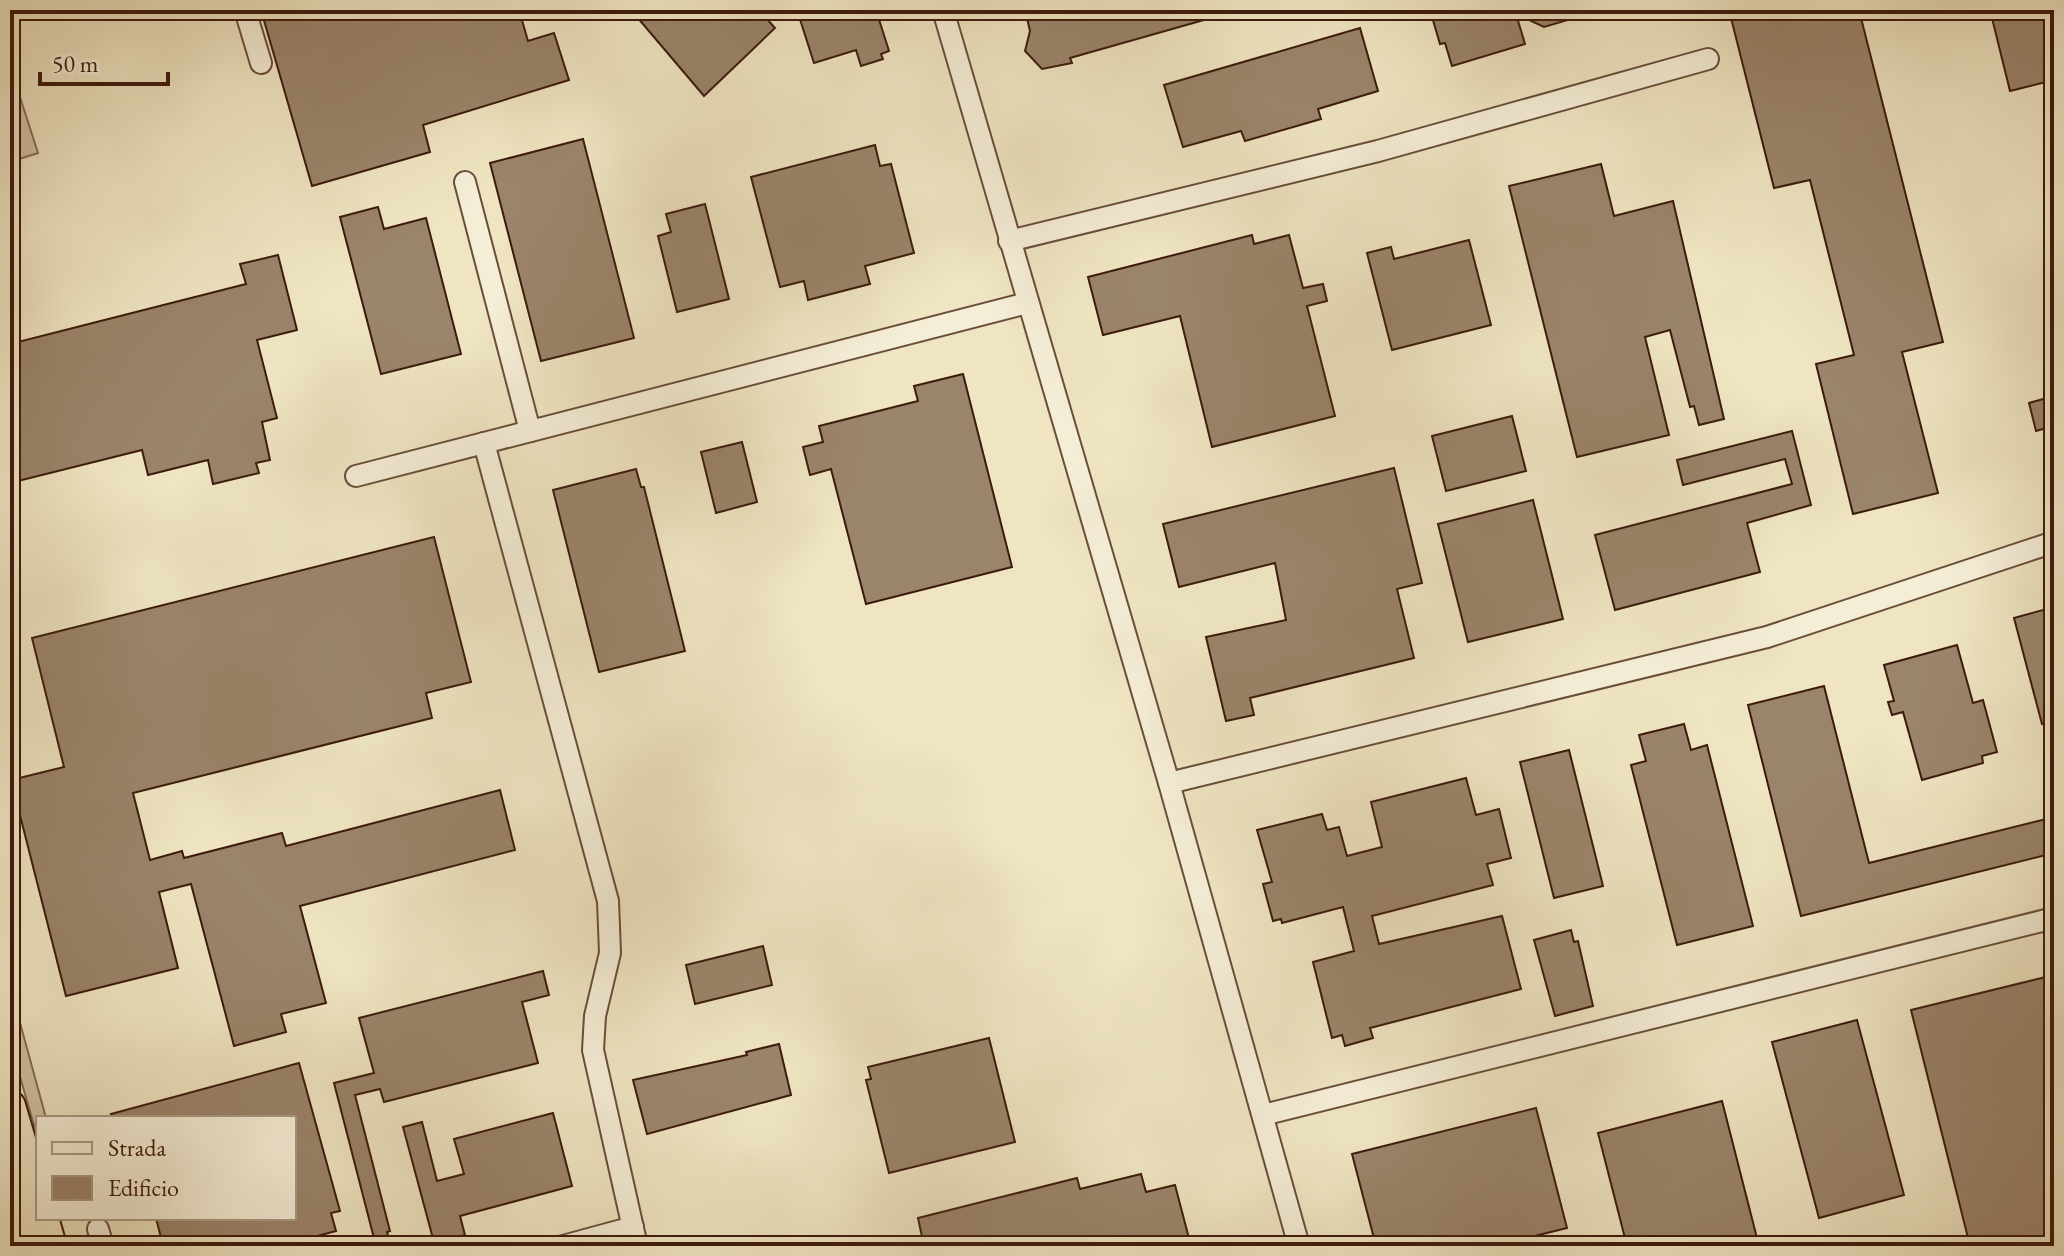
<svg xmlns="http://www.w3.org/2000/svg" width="2064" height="1256" font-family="'EB Garamond',serif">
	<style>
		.green { fill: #d1c2a3; stroke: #876e58; stroke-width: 2 }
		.building { fill: #9a846b; stroke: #3d1a0c; stroke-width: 2 }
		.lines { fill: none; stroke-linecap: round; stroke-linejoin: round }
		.minor-casing { stroke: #6a4d3a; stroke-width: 24 }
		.highway-casing { stroke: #3d1a0c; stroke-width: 34 }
		.minor { stroke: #f5eed7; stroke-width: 20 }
		.highway { stroke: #efe5c2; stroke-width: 30 }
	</style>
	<rect width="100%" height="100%" fill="#efe5c2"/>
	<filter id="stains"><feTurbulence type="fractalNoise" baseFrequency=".0025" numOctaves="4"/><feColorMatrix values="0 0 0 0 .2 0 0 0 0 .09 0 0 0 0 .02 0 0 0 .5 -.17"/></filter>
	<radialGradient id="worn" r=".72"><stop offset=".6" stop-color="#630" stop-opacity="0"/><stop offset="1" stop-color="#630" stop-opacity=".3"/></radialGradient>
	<!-- green -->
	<g class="green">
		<path d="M10 66 38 153 10 162Z"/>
		<path d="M10 986 46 1118H38V1139L10 1042Z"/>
	</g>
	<!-- building -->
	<g class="building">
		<path d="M261 10H519L528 41 554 33 569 80 423 125 430 152 312 186Z"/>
		<path d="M631 10H759L775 28 704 96Z"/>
		<path d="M797 10H876L889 51 881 54 883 59 861 66 856 50 814 63Z"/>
		<path d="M1025 10H1224L1225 14 1070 58 1072 63 1042 69 1025 51 1030 31Z"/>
		<path d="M1430 10H1587L1588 14 1544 27 1516 14 1525 44 1452 66 1445 43 1440 44Z"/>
		<path d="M1729 10H1859L1943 342 1902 352 1938 493 1853 514 1816 364 1854 355 1810 180 1774 188Z"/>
		<path d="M1990 10H2054V80L2010 91Z"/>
		<path d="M1360 28 1378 91 1318 109 1321 119 1245 141 1241 131 1183 147 1164 85Z"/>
		<path d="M583 139 634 338 541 361 490 163Z"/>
		<path d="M875 145 880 166 891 164 914 253 865 266 870 284 808 300 804 281 780 287 751 177Z"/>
		<path d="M1601 164 1614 216 1673 201 1724 419 1699 425 1694 406 1690 407 1670 330 1645 337 1669 435 1577 457 1509 186Z"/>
		<path d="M705 204 729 299 677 312 658 236 671 232 666 214Z"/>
		<path d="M378 207 384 229 426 218 461 354 381 374 340 217Z"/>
		<path d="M1252 235 1254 244 1289 235 1303 288 1323 284 1327 301 1307 306 1335 416 1212 447 1180 316 1103 335 1088 277Z"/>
		<path d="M1469 240 1491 325 1392 350 1367 253 1391 247 1394 259Z"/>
		<path d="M278 255 297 330 257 340 277 418 262 422 270 460 256 463 259 473 213 484 208 460 148 475 142 450 10 483V344L246 284 240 264Z"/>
		<path d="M963 374 1012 567 866 604 831 469 810 475 803 447 823 442 819 426 918 401 914 386Z"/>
		<path d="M2054 396V426L2036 431 2029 403Z"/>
		<path d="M1512 416 1526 471 1446 491 1432 436Z"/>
		<path d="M1792 431 1811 505 1747 523 1760 572 1615 610 1595 535 1792 484 1785 459 1683 485 1677 460Z"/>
		<path d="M742 442 757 502 716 513 701 452Z"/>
		<path d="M1394 468 1422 583 1397 589 1414 658 1250 698 1254 715 1226 721 1206 637 1286 620 1275 563 1179 587 1163 524Z"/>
		<path d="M636 469 641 487H644L685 651 599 672 553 490Z"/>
		<path d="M1533 500 1563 619 1468 642 1438 524Z"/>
		<path d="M434 537 471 682 426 693 432 718 133 793 150 860 182 851 184 858 282 833 286 846 500 790 515 850 300 906 326 1003 281 1014 286 1032 234 1046 191 884 159 892 178 968 66 996 11 780 64 767 32 638Z"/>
		<path d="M2054 607V721L2042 724 2014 618Z"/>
		<path d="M1957 645 1973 703 1983 700 1997 752 1982 756 1983 763 1922 780 1903 712 1892 715 1888 702 1894 701 1884 665Z"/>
		<path d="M1824 686 1869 863 2054 817V853L1801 916 1748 705Z"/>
		<path d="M1684 724 1691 750 1707 745 1753 926 1677 945 1631 765 1646 761 1639 735Z"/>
		<path d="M1569 750 1603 886 1554 898 1520 762Z"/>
		<path d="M1466 778 1476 815 1499 809 1511 858 1487 864 1493 885 1372 916 1379 944 1502 916 1521 989 1370 1028 1373 1038 1345 1046 1342 1035 1332 1038 1313 962 1354 951 1343 907 1282 923 1281 919 1273 921 1263 884 1272 882 1257 830 1322 814 1327 830 1339 827 1347 856 1382 847 1371 802Z"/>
		<path d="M1571 930 1574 942 1578 941 1593 1006 1555 1016 1534 940Z"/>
		<path d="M763 946 772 985 695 1004 686 965Z"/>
		<path d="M543 971 549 995 522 1002 538 1063 384 1102 380 1089 355 1095 390 1231 387 1232 391 1246H376L334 1083 374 1073 359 1018Z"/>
		<path d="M2054 975V1246H1970L1911 1010Z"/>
		<path d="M1857 1020 1904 1195 1819 1218 1772 1042Z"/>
		<path d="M989 1038 1015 1142 889 1173 866 1080 871 1079 868 1067Z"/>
		<path d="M779 1044 791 1095 647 1134 633 1080 747 1055 746 1052Z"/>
		<path d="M299 1063 340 1211 331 1213 336 1231 280 1246H163L156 1218H294V1118H112L111 1114Z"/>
		<path d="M1722 1101 1759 1246H1627L1598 1133Z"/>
		<path d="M1536 1108 1567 1228 1494 1246H1376L1352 1154Z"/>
		<path d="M553 1113 572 1186 460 1216 465 1235 454 1238 456 1246H435L403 1127 422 1122 437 1181 464 1174 454 1139Z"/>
		<path d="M1141 1174 1146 1192 1175 1185 1191 1246H924L918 1218 1077 1178 1080 1189Z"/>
	</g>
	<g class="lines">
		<!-- minor casing -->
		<g class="minor-casing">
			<g id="minor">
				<path d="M245 10 261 63"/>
				<path d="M943 10 1169 783 1299 1246"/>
				<path d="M465 182 530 431"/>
				<path d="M1009 241 1378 151 1708 59"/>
				<path d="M484 443 608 901 610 953 595 1016 593 1050 637 1246"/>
				<path d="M356 476 1027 303"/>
				<path d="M1169 783 1767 637 2054 542"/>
				<path d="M1263 1115 2054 918"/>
				<path d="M98 1229 103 1246"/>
				<path d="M563 1246 633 1227"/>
			</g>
		</g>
		<!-- highway casing -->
		<g class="highway-casing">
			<g id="highway">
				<path d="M10 1106 38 1201"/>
				<path d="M10 1185 28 1246"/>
				<path d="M43 1218 51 1246"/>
			</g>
		</g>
		<!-- minor -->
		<use href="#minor" class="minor"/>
		<!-- highway -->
		<use href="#highway" class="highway"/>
	</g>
	<!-- margin -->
	<rect width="2064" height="1256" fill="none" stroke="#efe5c2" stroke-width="40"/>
	<rect x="12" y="12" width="2040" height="1232" fill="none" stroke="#3d1a0c" stroke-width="4"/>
	<rect x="20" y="20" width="2024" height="1216" fill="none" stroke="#3d1a0c" stroke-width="2"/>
	<!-- legend -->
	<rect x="36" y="1116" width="260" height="104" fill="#f5eed7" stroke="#ab9986" stroke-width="2"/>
	<rect x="52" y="1142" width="40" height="12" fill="#f5eed7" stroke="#ab9986" stroke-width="2"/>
	<text x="108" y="1156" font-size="24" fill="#3d1a0c">Strada</text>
	<rect x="52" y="1176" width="40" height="24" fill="#9a846b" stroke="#ab9986" stroke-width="2"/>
	<text x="108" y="1196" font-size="24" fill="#3d1a0c">Edificio</text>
	<!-- scale -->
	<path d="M40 72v12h128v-12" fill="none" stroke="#3d1a0c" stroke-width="4"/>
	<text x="52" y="72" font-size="24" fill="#3d1a0c" stroke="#f5eed7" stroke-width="6" paint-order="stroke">50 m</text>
	<rect width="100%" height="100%" filter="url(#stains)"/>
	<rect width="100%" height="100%" fill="url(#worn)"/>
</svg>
